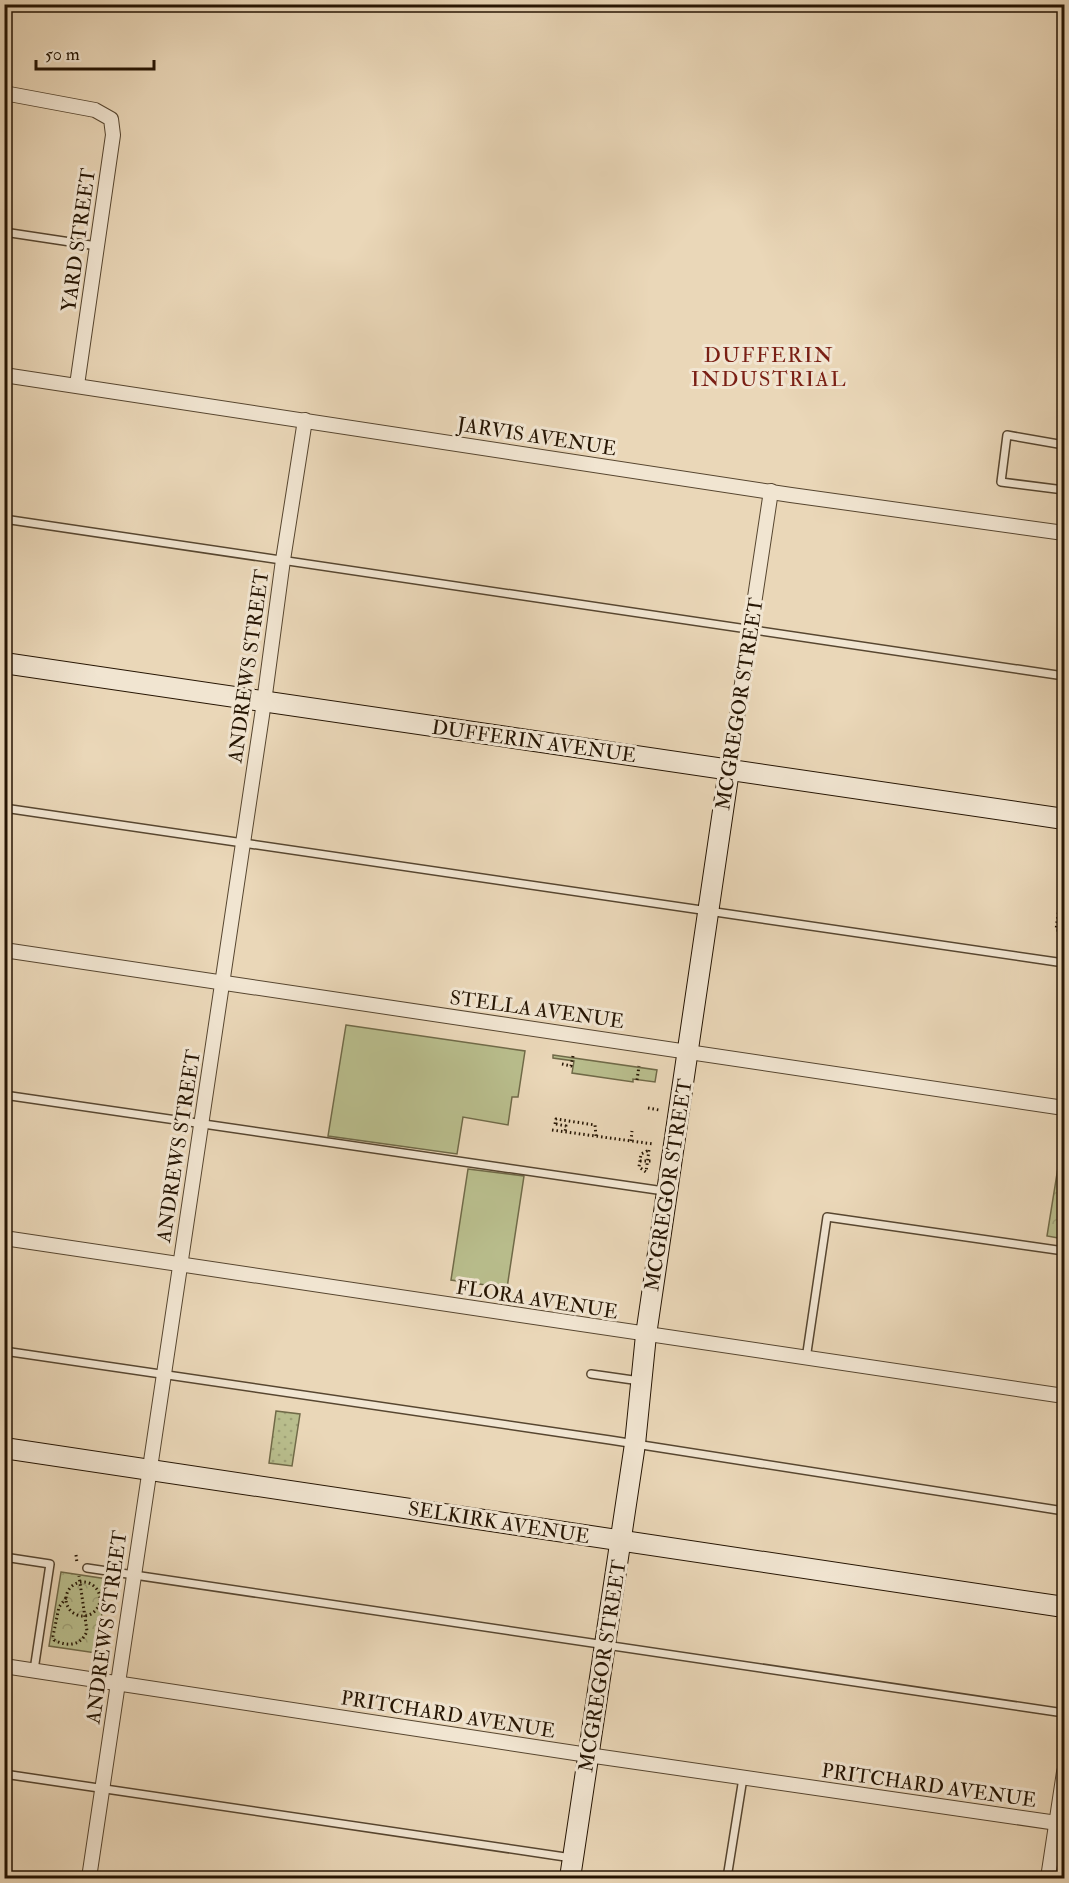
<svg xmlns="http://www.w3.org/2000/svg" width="1069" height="1883" font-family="'IM FELL Double Pica',serif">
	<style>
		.grass { fill: #b9be8d; stroke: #706a48; stroke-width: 1.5 }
		.park { fill: url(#park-crowns); stroke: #706a48; stroke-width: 1.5 }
		.garden { fill: url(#garden-dots); stroke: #706a48; stroke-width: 1.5 }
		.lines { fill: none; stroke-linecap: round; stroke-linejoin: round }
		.lane-casing { stroke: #574630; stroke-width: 10 }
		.street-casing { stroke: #574630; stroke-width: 16 }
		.secondary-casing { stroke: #261503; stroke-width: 22 }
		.path { stroke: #261503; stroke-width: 3; stroke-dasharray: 1.5 3; stroke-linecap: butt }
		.lane { stroke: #f1e5d1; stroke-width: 7 }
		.street { stroke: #f1e5d1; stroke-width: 14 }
		.secondary { stroke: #f1e5d1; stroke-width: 20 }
		.labels { text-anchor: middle; stroke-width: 6; stroke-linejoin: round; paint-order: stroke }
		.street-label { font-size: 20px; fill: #261503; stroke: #f1e5d1 }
		.neighbourhood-label { font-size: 21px; letter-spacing: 1.5px; fill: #7a1f14; stroke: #f1e5d1 }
	</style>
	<defs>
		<pattern id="park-crowns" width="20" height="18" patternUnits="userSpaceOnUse" patternTransform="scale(1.5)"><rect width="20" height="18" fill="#b9be8d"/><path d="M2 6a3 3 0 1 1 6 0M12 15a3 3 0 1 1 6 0" fill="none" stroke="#9fa278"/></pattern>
		<pattern id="garden-dots" width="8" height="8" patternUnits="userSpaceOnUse" patternTransform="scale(1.5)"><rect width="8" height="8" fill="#b9be8d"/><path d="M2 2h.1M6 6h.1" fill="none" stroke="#9fa278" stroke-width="1.8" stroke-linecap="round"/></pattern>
	</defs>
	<rect width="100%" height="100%" fill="#ead7b8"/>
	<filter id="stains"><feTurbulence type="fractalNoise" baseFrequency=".00333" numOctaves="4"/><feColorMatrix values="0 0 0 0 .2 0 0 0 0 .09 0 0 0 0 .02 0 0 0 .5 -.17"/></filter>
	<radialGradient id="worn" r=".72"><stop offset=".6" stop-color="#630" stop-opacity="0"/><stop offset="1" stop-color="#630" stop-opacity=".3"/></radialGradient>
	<!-- grass -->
	<g class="grass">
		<path d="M346 1025 525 1051 518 1097H512L508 1125 463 1117 457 1154 328 1136Z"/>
		<path d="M553 1055 657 1070 655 1082 633 1079V1082L572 1073 574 1061 553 1058Z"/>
		<path d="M468 1169 524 1176 507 1288 451 1280Z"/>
	</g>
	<!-- park -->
	<g class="park">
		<path d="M1064 1130V1239L1047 1236Z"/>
		<path d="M61 1572 107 1579 96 1653 49 1646Z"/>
	</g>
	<!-- garden -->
	<path class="garden" d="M276 1411 300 1414 292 1466 269 1463Z"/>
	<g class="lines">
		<!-- lane casing -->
		<g class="lane-casing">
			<g id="lane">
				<path d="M4 232 97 246"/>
				<path d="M1064 445 1007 435 1001 482 1064 490"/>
				<path d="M4 519 1064 676"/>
				<path d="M4 808 1064 963"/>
				<path d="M4 1095 664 1191"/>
				<path d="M4 1351 610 1440 1064 1511"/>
				<path d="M806 1359 827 1217 1064 1251"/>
				<path d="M591 1374 640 1381"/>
				<path d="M4 1557 50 1564 34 1670"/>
				<path d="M87 1568 1064 1713"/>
				<path d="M4 1774 572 1858"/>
				<path d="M727 1878 743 1778"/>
			</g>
		</g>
		<!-- street casing -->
		<g class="street-casing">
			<g id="street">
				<path d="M4 93 95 110 111 119 113 135 77 385"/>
				<path d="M4 375 791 495 1064 533"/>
				<path d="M729 770 771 491"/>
				<path d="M4 950 1064 1108"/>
				<path d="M4 1238 1064 1396"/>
				<path d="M4 1666 588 1755 1064 1824"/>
				<path d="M89 1878 264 702 283 560 305 420"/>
				<path d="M1048 1878 1064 1772"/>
			</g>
		</g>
		<!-- secondary casing -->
		<g class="secondary-casing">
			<g id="secondary">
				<path d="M4 663 1064 819"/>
				<path d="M4 1448 1064 1607"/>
				<path d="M570 1878 635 1444 646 1335 729 770"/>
			</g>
		</g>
		<!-- path -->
		<g class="path">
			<path d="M1064 868 1056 930 1064 931"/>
			<path d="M562 1064 571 1066 573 1056"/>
			<path d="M637 1080 639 1066"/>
			<path d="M648 1108 659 1110"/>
			<path d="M555 1124 556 1119 595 1125 596 1136"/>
			<path d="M556 1124 566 1126 565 1132"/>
			<path d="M552 1130 653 1144"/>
			<path d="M631 1141 632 1131"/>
			<path d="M649 1150 646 1172 639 1167 641 1154Z"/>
			<path d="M640 1161H651"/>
			<path d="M76 1555 77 1563"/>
			<circle cx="83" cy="1599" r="17"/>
			<path d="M66 1598 59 1607 53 1636 54 1640C68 1647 81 1646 87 1631L79 1576"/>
		</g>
		<!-- lane -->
		<use href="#lane" class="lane"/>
		<!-- street -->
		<use href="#street" class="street"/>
		<!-- secondary -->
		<use href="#secondary" class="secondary"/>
	</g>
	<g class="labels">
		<!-- street labels -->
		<g class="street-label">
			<text transform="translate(78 240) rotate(-82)" y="7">YARD STREET</text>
			<text transform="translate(537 436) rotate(9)" y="7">JARVIS AVENUE</text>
			<text transform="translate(248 666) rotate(-82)" y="7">ANDREWS STREET</text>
			<text transform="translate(739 704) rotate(-81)" y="7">MCGREGOR STREET</text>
			<text transform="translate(534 741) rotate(8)" y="7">DUFFERIN AVENUE</text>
			<text transform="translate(537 1009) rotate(8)" y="7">STELLA AVENUE</text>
			<text transform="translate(178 1146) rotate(-81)" y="7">ANDREWS STREET</text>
			<text transform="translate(668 1185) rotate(-81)" y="7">MCGREGOR STREET</text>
			<text transform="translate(537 1299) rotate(9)" y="7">FLORA AVENUE</text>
			<text transform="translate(499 1522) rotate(9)" y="7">SELKIRK AVENUE</text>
			<text transform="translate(106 1627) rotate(-82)" y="7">ANDREWS STREET</text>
			<text transform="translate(602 1666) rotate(-81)" y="7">MCGREGOR STREET</text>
			<text transform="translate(448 1714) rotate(9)" y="7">PRITCHARD AVENUE</text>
			<text transform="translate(929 1785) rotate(8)" y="7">PRITCHARD AVENUE</text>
		</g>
		<!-- neighbourhood labels -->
		<g class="neighbourhood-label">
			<text x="769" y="362">DUFFERIN<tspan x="769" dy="24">INDUSTRIAL</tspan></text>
		</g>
	</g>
	<!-- margin -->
	<rect width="1069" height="1883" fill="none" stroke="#ead7b8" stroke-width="24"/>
	<rect x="6" y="6" width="1057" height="1871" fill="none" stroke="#261503" stroke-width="3"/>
	<rect x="12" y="12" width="1045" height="1859" fill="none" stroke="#261503" stroke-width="1.5"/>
	<!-- scale -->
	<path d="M36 60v9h118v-9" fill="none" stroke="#261503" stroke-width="3"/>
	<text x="45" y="60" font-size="18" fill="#261503" stroke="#f1e5d1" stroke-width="4.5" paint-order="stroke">50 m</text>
	<rect width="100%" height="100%" filter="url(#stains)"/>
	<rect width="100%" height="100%" fill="url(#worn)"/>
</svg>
